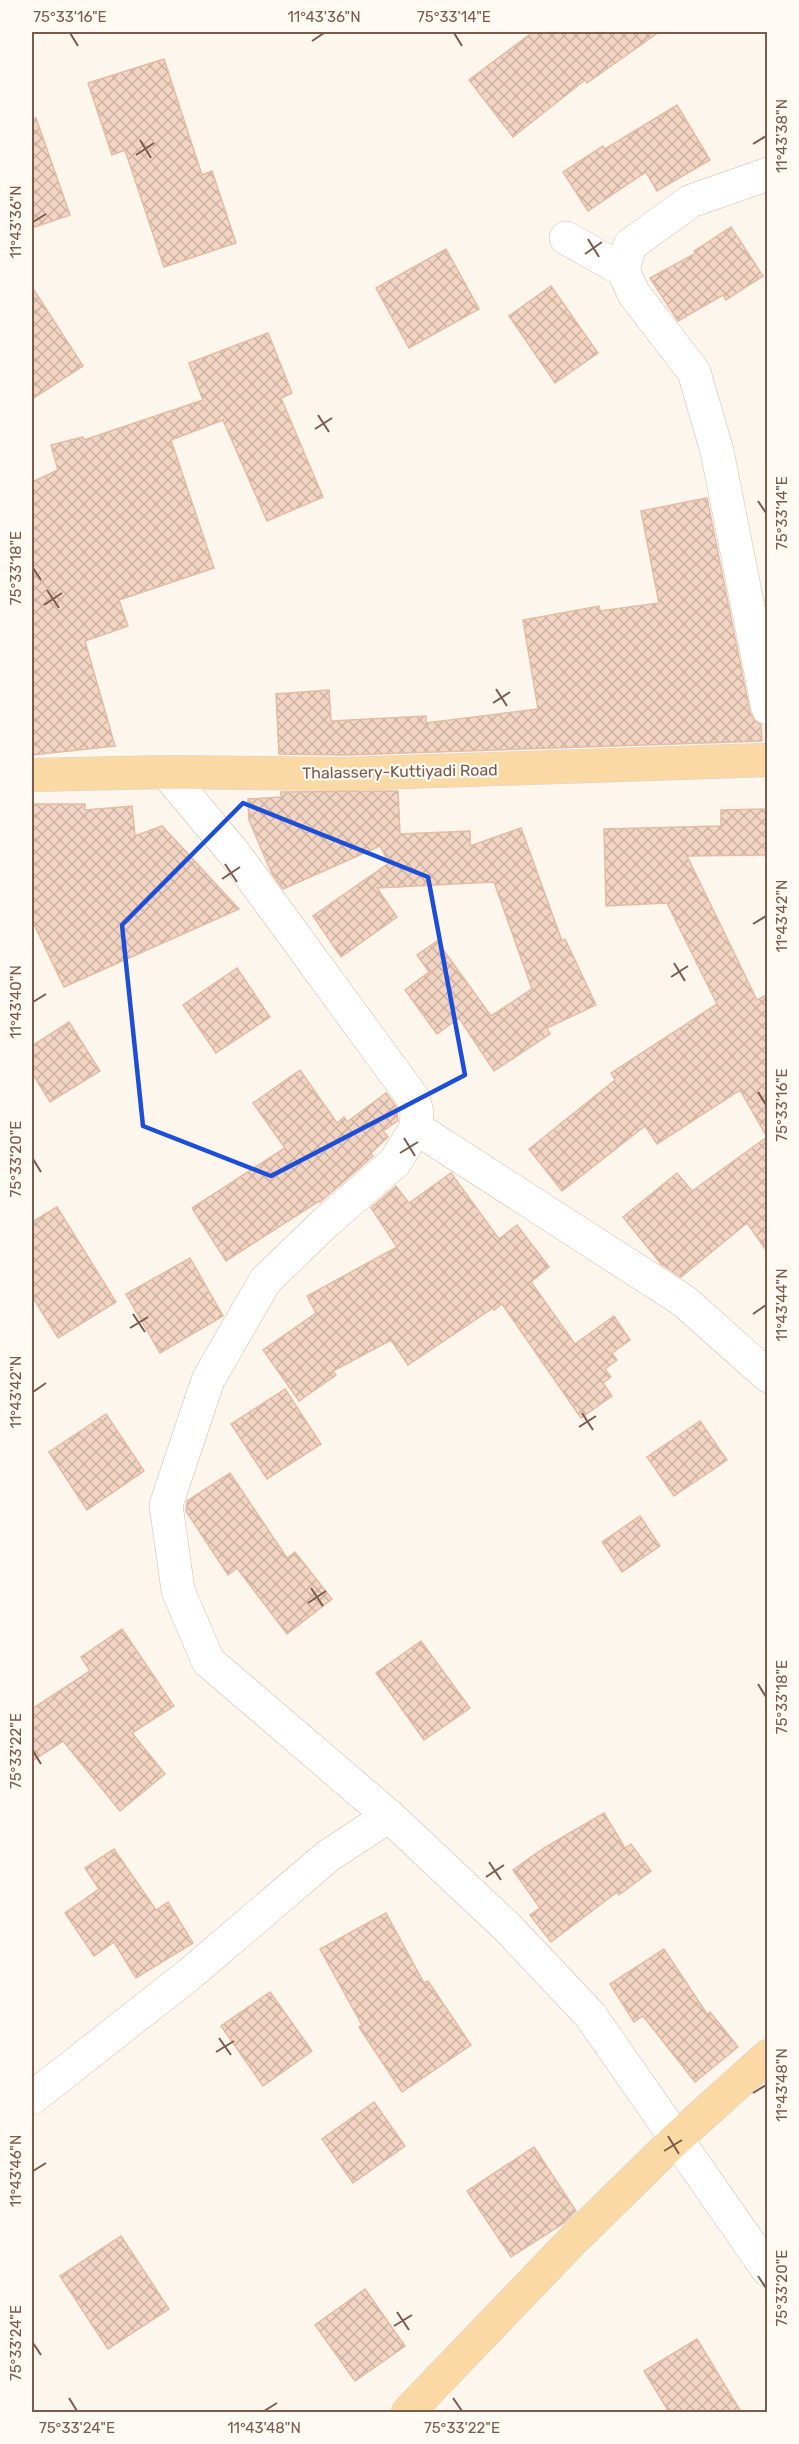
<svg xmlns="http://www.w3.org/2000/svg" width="799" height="2444" font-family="Rubik,sans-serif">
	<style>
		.building { fill: url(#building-cross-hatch); stroke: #e6bba3; stroke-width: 1.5 }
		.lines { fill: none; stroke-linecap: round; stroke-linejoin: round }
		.minor-casing { stroke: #d1beb0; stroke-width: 34 }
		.major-casing { stroke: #dad1cd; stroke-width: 34 }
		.minor { stroke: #fff; stroke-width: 33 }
		.major { stroke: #fbd9a5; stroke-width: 33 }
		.marked { fill: none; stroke: #1d4ed8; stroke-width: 4.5; stroke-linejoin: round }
		.ticks { fill: none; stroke: #7a5c4d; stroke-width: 2 }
		.labels { text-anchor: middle; stroke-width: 4.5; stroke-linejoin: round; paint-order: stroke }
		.street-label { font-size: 16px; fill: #7a5c4d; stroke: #fffaf3 }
		.neatline { fill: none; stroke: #7a5c4d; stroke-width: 2 }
		.ticks-label { font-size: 15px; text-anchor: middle; fill: #7a5c4d }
	</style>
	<defs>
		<pattern id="building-cross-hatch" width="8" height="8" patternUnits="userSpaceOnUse" patternTransform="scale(1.5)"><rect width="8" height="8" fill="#f3d5c3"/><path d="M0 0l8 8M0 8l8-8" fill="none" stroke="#cab0a1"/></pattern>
	</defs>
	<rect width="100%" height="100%" fill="#fdf6ec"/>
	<!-- building -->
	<g class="building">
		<path d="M533 32H659L587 83 585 80 513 137 469 80Z"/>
		<path d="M164 59 202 175 212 171 236 243 164 267 125 150 112 155 88 83Z"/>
		<path d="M677 105 710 160 657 191 646 172 588 211 563 172 603 146 605 149Z"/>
		<path d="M36 118 70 215 32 228V119Z"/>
		<path d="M731 227 763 276 726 300 723 295 678 321 650 278 696 253 694 251Z"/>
		<path d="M446 249 479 309 409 348 376 288Z"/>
		<path d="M551 286 598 353 555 383 509 316Z"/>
		<path d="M32 287 83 366 32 399Z"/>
		<path d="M268 333 292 393 281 398 323 497 267 521 223 420 171 440 214 568 119 600 128 626 85 641 115 746 32 755V482L58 470 51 445 83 437 84 440 203 400 189 363Z"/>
		<path d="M707 498 750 712 754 720 761 725 762 741 346 755 279 754 276 694 329 690 331 721 426 716V723L538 709 523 620 599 606 600 611 659 603 641 511Z"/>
		<path d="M398 791 400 834 470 831V846L521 828 562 941 565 939 596 1005 547 1028 550 1034 494 1071 459 1018 437 1034 405 990 429 972 417 955 437 941 491 1016 532 989 494 882 377 888 397 917 341 957 313 916 389 863 380 846 283 889 272 874 249 820 248 799 281 797V792Z"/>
		<path d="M32 804H85V810L132 806 135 836 162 826 239 909 64 987 32 920Z"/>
		<path d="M768 809V855L687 856 757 1000 768 994V1253L747 1223 681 1277 661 1264 623 1217 677 1173 692 1191 767 1137 740 1090 657 1144 645 1126 562 1191 529 1149 615 1080 611 1073 717 1004 667 903 606 906 604 829 721 826V810Z"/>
		<path d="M237 968 270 1017 216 1053 183 1005Z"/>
		<path d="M69 1022 100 1071 50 1102 32 1073V1046Z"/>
		<path d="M300 1070 337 1123 344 1117 347 1122 386 1093 396 1106 398 1121 383 1131 388 1137 371 1153 373 1156 320 1202 319 1201 226 1261 192 1208 285 1148 253 1103Z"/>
		<path d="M451 1173 499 1239 517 1225 549 1267 531 1282 575 1344 614 1316 630 1340 612 1353 617 1360 605 1369 611 1377 603 1383 612 1396 581 1418 502 1304 494 1310 493 1308 408 1365 391 1340 333 1371 336 1375 299 1401 263 1350 316 1313 307 1296 397 1247 371 1208 396 1186 409 1203Z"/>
		<path d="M57 1207 116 1302 58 1338 32 1296V1222Z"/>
		<path d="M190 1258 223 1316 160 1353 126 1294Z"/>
		<path d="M285 1389 321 1444 267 1479 231 1424Z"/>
		<path d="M106 1414 144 1471 87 1510 49 1452Z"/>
		<path d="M700 1421 727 1460 674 1496 647 1457Z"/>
		<path d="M230 1473 287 1558 295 1552 332 1599 287 1634 237 1568 228 1575 186 1511 187 1501Z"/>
		<path d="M640 1516 660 1546 622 1572 602 1542Z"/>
		<path d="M122 1629 174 1706 132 1733 165 1774 120 1811 63 1741 32 1761V1709L90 1671 81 1657Z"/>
		<path d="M421 1641 470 1708 424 1740 376 1673Z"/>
		<path d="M604 1813 625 1848 631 1844 651 1871 619 1895 617 1892 551 1942 530 1915 540 1908 513 1870 544 1848Z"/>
		<path d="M114 1849 156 1910 168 1902 193 1943 136 1978 114 1942 94 1956 65 1913 99 1889 85 1868Z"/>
		<path d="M386 1913 424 1983 428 1981 471 2045 402 2092 359 2027 362 2025 320 1949Z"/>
		<path d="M664 1949 707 2014 710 2012 738 2047 695 2082 643 2016 634 2022 610 1984Z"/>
		<path d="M270 1992 312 2051 263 2086 221 2026Z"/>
		<path d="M374 2102 405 2146 353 2183 322 2139Z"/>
		<path d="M534 2147 576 2211 564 2223 511 2257 467 2191Z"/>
		<path d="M121 2236 169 2309 108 2349 60 2276Z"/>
		<path d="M365 2289 405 2346 355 2381 315 2325Z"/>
		<path d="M697 2339 741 2412H669L644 2371Z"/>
	</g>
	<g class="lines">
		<!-- minor casing -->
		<g class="minor-casing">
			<g id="minor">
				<path d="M768 174 691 201 630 245 623 270 634 294 694 372 717 451 768 708"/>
				<path d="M566 238 623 270"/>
				<path d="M166 772 234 853 413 1098 417 1112 416 1128 395 1162 326 1222 265 1281 208 1380 166 1505 178 1590 208 1661 389 1816"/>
				<path d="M416 1128 684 1301 768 1376"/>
				<path d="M32 2098 191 1973 328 1856 389 1816 508 1928 590 2015 768 2270"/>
			</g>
		</g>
		<!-- major casing -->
		<g class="major-casing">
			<g id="major">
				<path d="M32 775 166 772 346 774 768 760"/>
				<path d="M408 2412 573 2240 677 2138 768 2056"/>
			</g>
		</g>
		<!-- minor -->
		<use href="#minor" class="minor"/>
		<!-- major -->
		<use href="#major" class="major"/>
	</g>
	<!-- marked area -->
	<path class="marked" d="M243 803 428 877 465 1075 271 1176 143 1126 122 925Z"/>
	<!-- ticks -->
	<path class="ticks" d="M70 33 78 46M454 33 462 46M312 41 324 33M140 140 151 158M753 144 766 136M136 155 154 143M33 222 46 214M588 239 599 257M585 254 602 242M318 415 329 432M315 429 332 418M758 501 766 513M33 568 41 580M47 590 59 608M44 605 62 593M496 689 507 706M493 703 510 692M225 864 237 882M222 879 240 867M753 924 766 916M674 963 685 981M671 977 688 966M33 1002 46 994M758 1092 766 1105M404 1138 415 1156M400 1153 418 1142M33 1159 41 1172M133 1314 145 1332M753 1314 766 1305M130 1328 148 1317M33 1392 46 1383M582 1413 593 1430M579 1427 596 1416M311 1588 323 1606M308 1603 326 1591M758 1684 766 1697M33 1751 41 1764M489 1862 501 1880M486 1877 504 1865M219 2038 231 2055M216 2052 234 2041M753 2093 766 2085M668 2136 679 2154M664 2151 682 2140M33 2171 46 2163M758 2276 766 2288M397 2312 409 2330M394 2326 412 2315M33 2343 41 2355M69 2398 77 2411M453 2398 462 2411M264 2411 277 2403"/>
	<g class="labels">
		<!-- street labels -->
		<g class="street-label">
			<text transform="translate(400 771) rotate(-1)" y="6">Thalassery-Kuttiyadi Road</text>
		</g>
	</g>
	<!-- border -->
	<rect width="799" height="2444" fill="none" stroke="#fffaf3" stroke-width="66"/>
	<rect x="33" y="33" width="733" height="2378" class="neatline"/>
	<g class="ticks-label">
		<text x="70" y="22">75°33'16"E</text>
		<text x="324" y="22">11°43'36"N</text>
		<text x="454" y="22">75°33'14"E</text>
		<text transform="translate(782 136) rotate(-90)" y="5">11°43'38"N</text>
		<text transform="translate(16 222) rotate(-90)" y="5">11°43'36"N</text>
		<text transform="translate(782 513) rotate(-90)" y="5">75°33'14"E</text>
		<text transform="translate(16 568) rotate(-90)" y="5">75°33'18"E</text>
		<text transform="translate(782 916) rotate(-90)" y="5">11°43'42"N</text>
		<text transform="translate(16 1002) rotate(-90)" y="5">11°43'40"N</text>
		<text transform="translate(782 1105) rotate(-90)" y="5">75°33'16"E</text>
		<text transform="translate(16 1159) rotate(-90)" y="5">75°33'20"E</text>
		<text transform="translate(782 1305) rotate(-90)" y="5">11°43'44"N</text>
		<text transform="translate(16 1392) rotate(-90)" y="5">11°43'42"N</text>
		<text transform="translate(782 1697) rotate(-90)" y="5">75°33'18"E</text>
		<text transform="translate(16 1751) rotate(-90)" y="5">75°33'22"E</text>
		<text transform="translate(782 2085) rotate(-90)" y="5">11°43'48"N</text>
		<text transform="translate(16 2171) rotate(-90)" y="5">11°43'46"N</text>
		<text transform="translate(782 2288) rotate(-90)" y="5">75°33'20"E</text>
		<text transform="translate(16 2343) rotate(-90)" y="5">75°33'24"E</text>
		<text x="77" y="2433">75°33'24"E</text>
		<text x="264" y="2433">11°43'48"N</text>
		<text x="462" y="2433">75°33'22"E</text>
	</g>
</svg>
